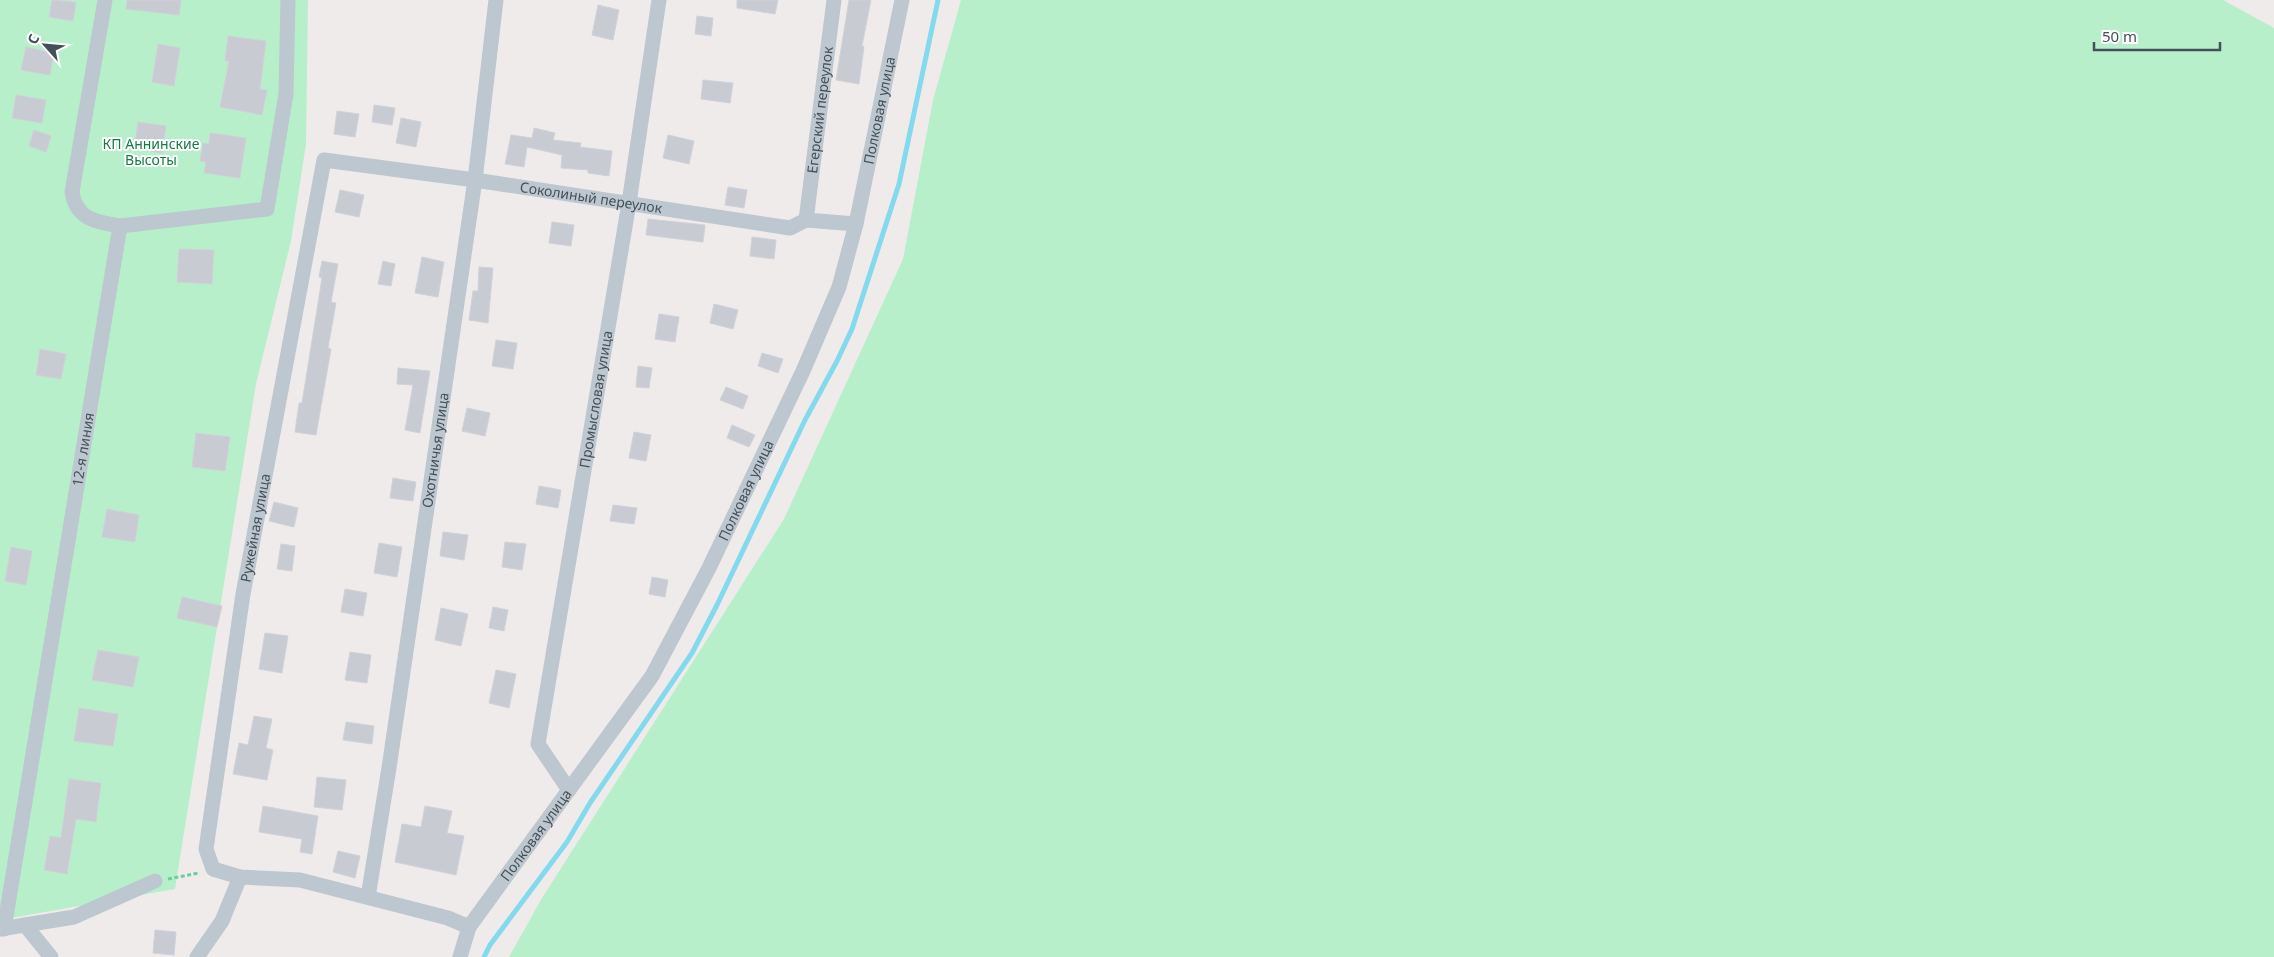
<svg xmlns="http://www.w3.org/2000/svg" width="2274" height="957" font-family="'Noto Sans',sans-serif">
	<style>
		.green { fill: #b7efcb }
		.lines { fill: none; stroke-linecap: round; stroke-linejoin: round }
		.stream { stroke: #83daed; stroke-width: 5 }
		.building { fill: #c8cbd1; stroke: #cfd2d8 }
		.path { stroke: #6fcd9c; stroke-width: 3; stroke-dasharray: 4 2.5; stroke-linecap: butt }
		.street { stroke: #bcc7cf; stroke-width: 15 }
		.labels { text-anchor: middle; stroke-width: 4; stroke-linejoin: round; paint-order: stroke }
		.street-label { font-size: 14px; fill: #445059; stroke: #fff }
		.park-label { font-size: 14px; fill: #147b45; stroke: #fff }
	</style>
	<rect width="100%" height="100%" fill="#efebeb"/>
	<!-- green -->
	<g class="green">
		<path d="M0 0H308L306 144 291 241 256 384 175 889 0 920Z"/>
		<path d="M961 0H2223L2274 28V957H509L542 898 784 519 903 259 933 100Z"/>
	</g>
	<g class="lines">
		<!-- stream -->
		<path class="stream" d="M484 957 490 945 567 842 590 803 692 653 717 605 805 420 837 361 852 329 899 184 938 0"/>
	</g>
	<!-- building -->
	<g class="building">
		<path d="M52 0 76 2 73 21 49 17Z"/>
		<path d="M127 0H181L179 15 126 9Z"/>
		<path d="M737 0H778L775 14 737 8Z"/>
		<path d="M849 0H871L862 46 864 47 859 84 836 80Z"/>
		<path d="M598 5 619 10 613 40 592 35Z"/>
		<path d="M697 16 713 18 711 36 695 34Z"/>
		<path d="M228 36 266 41 260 89 267 90 262 115 220 107 229 61H225Z"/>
		<path d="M158 44 180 48 174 86 152 82Z"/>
		<path d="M26 47 54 53 50 75 21 70Z"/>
		<path d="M703 80 733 83 730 103 701 99Z"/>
		<path d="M16 95 46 100 42 123 12 118Z"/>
		<path d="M374 105 395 108 392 125 372 122Z"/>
		<path d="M337 111 359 114 355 137 334 134Z"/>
		<path d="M401 118 421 122 416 147 396 143Z"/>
		<path d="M138 122 166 126 162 153 134 148Z"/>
		<path d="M534 128 555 133 553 140 581 143 580 147 612 151 609 176 588 173V170L561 168 562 155 527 147 524 167 505 164 511 135 532 138Z"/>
		<path d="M34 130 51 136 46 152 29 146Z"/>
		<path d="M210 133 246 138 240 178 204 173 206 162 200 161 203 143 209 144Z"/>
		<path d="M668 135 694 141 689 164 663 158Z"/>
		<path d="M728 187 747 190 744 208 725 205Z"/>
		<path d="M340 190 364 195 359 217 335 212Z"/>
		<path d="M648 219 705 225 703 242 646 235Z"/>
		<path d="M552 222 574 225 571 246 549 243Z"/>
		<path d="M752 237 776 240 774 259 750 256Z"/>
		<path d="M179 249 214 250 212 284 177 282Z"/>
		<path d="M422 257 444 262 438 297 415 293Z"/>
		<path d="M322 261 338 264 331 302 336 303 328 348 331 349 316 435 295 432 299 403H302L322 278 319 277Z"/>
		<path d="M383 261 395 264 391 286 378 284Z"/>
		<path d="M479 267 493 268 488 323 469 320 473 291H478Z"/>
		<path d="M714 304 738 310 733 329 710 323Z"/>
		<path d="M659 314 679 317 675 342 655 339Z"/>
		<path d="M496 340 517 343 513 369 492 366Z"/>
		<path d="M40 349 66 354 61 379 36 375Z"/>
		<path d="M762 353 783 359 778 373 758 366Z"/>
		<path d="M638 366 652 368 649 388 636 387Z"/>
		<path d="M398 368 430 371 420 433 405 430 413 385 397 384Z"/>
		<path d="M726 387 748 396 743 409 720 400Z"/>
		<path d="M467 408 490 413 485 436 462 431Z"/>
		<path d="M732 425 755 435 749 447 727 438Z"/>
		<path d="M634 432 651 435 646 461 629 458Z"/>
		<path d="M196 433 230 437 225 471 192 467Z"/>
		<path d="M393 478 416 482 413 501 390 498Z"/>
		<path d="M539 486 561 490 558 508 536 504Z"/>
		<path d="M274 502 298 508 294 527 269 521Z"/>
		<path d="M613 505 637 508 634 524 610 521Z"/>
		<path d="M107 509 139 515 135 542 102 537Z"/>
		<path d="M443 532 468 535 464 560 440 556Z"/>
		<path d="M505 542 526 544 522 570 502 567Z"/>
		<path d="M379 543 402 547 397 577 374 573Z"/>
		<path d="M281 544 295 546 292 571 277 569Z"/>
		<path d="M11 547 32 551 26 585 5 581Z"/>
		<path d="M652 577 668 580 665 597 649 594Z"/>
		<path d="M345 589 367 593 363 616 341 612Z"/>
		<path d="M182 597 222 606 217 627 177 618Z"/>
		<path d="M493 607 508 610 504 631 489 628Z"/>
		<path d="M441 608 468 614 461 646 435 640Z"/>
		<path d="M265 633 288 636 282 673 259 669Z"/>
		<path d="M98 650 139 657 133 687 92 680Z"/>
		<path d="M350 652 371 655 367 683 345 680Z"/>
		<path d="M496 670 516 674 509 708 489 703Z"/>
		<path d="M79 708 118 714 113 746 74 741Z"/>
		<path d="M254 716 272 719 266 748 273 750 267 780 233 774 239 743 248 745Z"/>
		<path d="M346 722 374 726 372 744 343 740Z"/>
		<path d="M317 777 346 780 342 810 314 807Z"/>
		<path d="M69 779 101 783 96 822 76 819 67 874 44 870 50 836 61 838Z"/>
		<path d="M263 806 318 816 312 854 300 852 302 839 259 832Z"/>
		<path d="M425 806 452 811 447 833 464 836 456 875 395 862 402 824 421 827Z"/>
		<path d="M338 851 360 856 355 878 333 872Z"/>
		<path d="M155 930 176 932 174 955 153 953Z"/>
	</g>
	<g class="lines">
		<!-- path -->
		<path class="path" d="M168 879 199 873"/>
		<!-- street -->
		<g class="street">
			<path id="s1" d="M806 220 834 0"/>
			<path d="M120 226 267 209 286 94 288 0"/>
			<path id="s2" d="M569 790 538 744 629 203 659 0"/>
			<path id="s3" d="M368 897 389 768 475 180 496 0"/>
			<path d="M25 925 51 957"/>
			<path id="s4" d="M469 927 448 918 300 880 240 877 213 869 206 849 243 594 324 160 475 180 790 228 806 220 856 224"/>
			<path d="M0 929 74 917 155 881"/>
			<path id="s5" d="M4 929 120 226C96 222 76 219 72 192L105 0"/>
			<path d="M197 957 222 921 240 877"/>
			<path id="s6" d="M460 957 469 927 652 676 709 568 803 371 839 287 856 224 902 0"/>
		</g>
	</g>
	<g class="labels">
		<!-- street labels -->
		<g class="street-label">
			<text dy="5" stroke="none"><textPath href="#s1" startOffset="111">Егерский переулок</textPath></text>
			<text dy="5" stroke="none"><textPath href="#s6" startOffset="955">Полковая улица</textPath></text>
			<text dy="5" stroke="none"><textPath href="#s4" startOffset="1254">Соколиный переулок</textPath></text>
			<text dy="5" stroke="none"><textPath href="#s2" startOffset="405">Промысловая улица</textPath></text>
			<text dy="5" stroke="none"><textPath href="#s3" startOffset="452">Охотничья улица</textPath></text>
			<text dy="5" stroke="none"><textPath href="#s5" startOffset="486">12-я линия</textPath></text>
			<text dy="5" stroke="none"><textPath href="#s6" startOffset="550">Полковая улица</textPath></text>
			<text dy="5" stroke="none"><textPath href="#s4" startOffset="610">Ружейная улица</textPath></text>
			<text dy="5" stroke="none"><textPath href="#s6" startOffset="145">Полковая улица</textPath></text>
		</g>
		<!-- park labels -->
		<g class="park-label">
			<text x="151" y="149">КП Аннинские<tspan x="151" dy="16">Высоты</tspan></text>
		</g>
	</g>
	<!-- north arrow -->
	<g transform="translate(45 45) rotate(297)" stroke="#ffffff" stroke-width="4" paint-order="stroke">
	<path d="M0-4L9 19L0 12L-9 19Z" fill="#445059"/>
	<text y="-8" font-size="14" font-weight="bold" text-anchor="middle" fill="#445059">С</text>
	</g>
	<!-- scale -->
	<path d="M2094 42v8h126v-8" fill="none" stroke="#445059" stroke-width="2.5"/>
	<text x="2102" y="42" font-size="15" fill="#445059" stroke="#ffffff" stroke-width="4" paint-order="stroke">50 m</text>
</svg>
